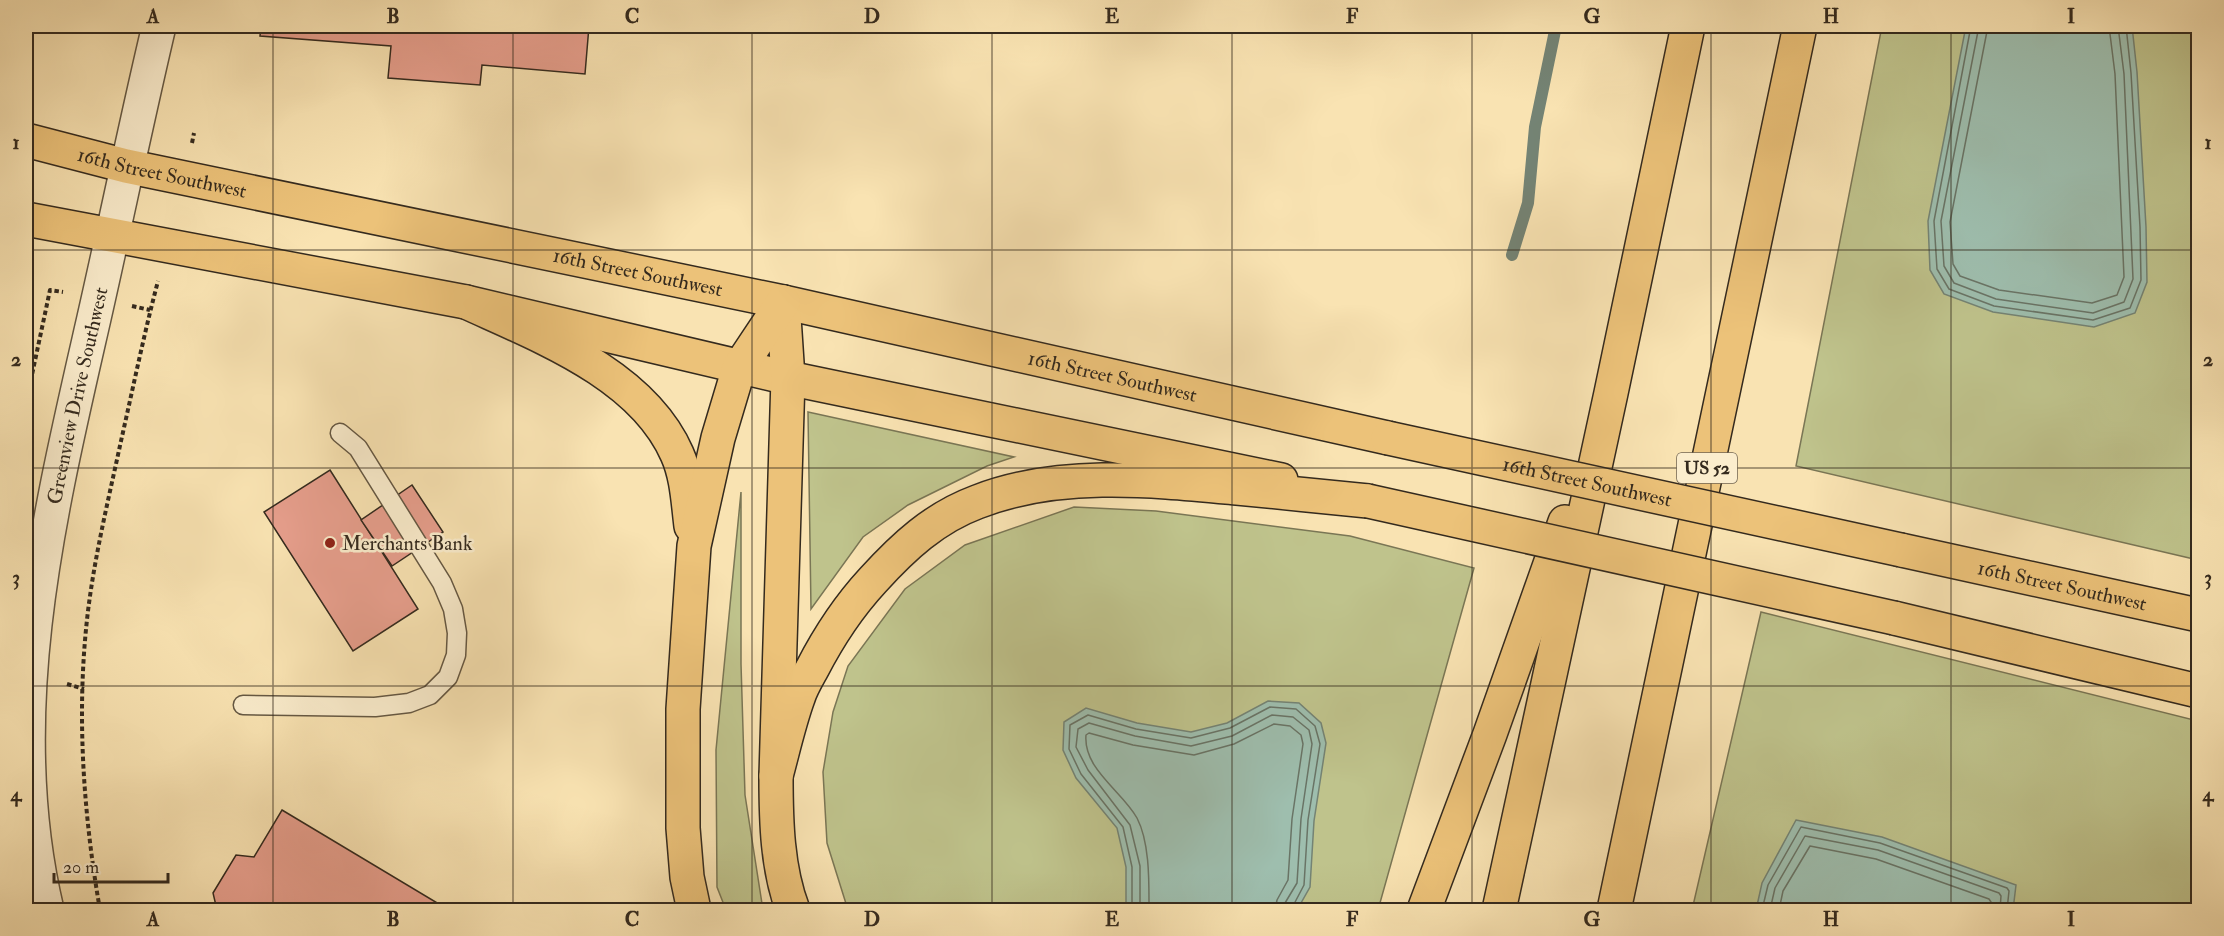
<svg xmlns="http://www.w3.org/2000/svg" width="2224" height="936" font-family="'IM FELL Double Pica',serif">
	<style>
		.green { fill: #bfc38c; stroke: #7a7655; stroke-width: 1.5 }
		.water { fill: #9ebeae; stroke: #748374; stroke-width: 1.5 }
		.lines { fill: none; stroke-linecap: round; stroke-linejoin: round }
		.shore { stroke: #697466; stroke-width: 1.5 }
		.stream { stroke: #748374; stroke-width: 12 }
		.building { fill: #e69e8c; stroke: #342a1e; stroke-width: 1.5 }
		.service-casing { stroke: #655843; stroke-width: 21 }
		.minor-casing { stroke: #655843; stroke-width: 36 }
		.primary-casing { stroke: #342a1e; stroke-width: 36 }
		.motorway-casing { stroke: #342a1e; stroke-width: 36 }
		.path { stroke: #342a1e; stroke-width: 4; stroke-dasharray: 4.5 3; stroke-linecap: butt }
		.service { stroke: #fbedcd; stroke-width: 18 }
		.minor { stroke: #fbedcd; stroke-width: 33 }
		.primary { stroke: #ecc279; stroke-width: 33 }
		.motorway { stroke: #ecc279; stroke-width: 33 }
		.primary-bridge-casing { stroke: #342a1e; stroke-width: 36; stroke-linecap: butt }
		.primary-bridge { stroke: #ecc279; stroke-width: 33 }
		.grid { fill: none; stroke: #342a1e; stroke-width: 1.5; stroke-opacity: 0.55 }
		.poi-dot { fill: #8f2418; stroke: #fbedcd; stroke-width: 2 }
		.labels { text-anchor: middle; stroke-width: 5; stroke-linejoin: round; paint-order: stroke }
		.shield { fill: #fbedcd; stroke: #706452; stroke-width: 1.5 }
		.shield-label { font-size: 18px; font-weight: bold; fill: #342a1e }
		.street-label { font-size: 20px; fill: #342a1e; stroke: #fbedcd }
		.poi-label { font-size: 20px; fill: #342a1e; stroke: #fbedcd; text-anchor: start }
		.neatline { fill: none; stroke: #342a1e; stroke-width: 2 }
		.grid-label { font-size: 20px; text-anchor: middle; font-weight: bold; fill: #342a1e }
	</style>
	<rect width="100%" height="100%" fill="#f9e3b2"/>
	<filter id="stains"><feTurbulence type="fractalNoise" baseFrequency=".00333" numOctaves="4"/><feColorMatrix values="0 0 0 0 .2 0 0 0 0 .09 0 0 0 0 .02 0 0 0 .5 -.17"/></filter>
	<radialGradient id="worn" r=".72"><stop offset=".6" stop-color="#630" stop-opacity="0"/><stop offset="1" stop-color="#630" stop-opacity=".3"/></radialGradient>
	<!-- green -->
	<g class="green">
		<path d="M1882 26H2198V560L1796 466Z"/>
		<path d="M808 412 1014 457 987 466 908 505 863 537 811 609Z"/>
		<path d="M741 492V664L745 795 763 910H726L717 887 716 750Z"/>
		<path d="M1074 507 1156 511 1350 536 1474 568 1378 910H848L827 843 823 772 833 712 848 666 905 589 965 545Z"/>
		<path d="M1761 612 2198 721V891L2187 910H1692Z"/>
	</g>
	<!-- water -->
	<g class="water">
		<path d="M1966 26H2132L2137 72 2146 227 2147 282 2135 313 2094 327 1993 312 1944 294 1930 270 1928 221Z"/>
		<path d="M1268 701 1299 703 1321 723 1326 743 1314 821 1310 887 1297 910H1126V867L1117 828 1076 778 1063 750 1064 722 1086 708 1137 723 1191 732 1227 723Z"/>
		<path d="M1796 820 1882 837 2016 885 2013 910H1756L1762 883Z"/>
	</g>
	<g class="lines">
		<!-- shore -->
		<g class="shore">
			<path d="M1971 26 1934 221 1937 269 1949 289 1994 306 2093 320 2130 308 2141 280 2140 227 2131 73 2126 26"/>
			<path d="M1979 26 1941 221 1944 266 1954 283 1996 299 2093 313 2124 302 2133 279 2124 74 2118 26"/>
			<path d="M1988 26 1950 222 1953 264 1960 276 1999 290 2092 303 2117 295 2124 277 2115 74 2109 26"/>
			<path d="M1132 910V867L1123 827 1081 774 1069 749 1070 725 1088 715 1136 729 1191 738 1230 728 1270 707 1296 709 1315 726 1320 744 1308 820 1304 885 1293 906 1292 910"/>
			<path d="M1140 910V866L1130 825 1088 770 1076 747 1078 729 1089 723 1135 736 1191 746 1232 736 1272 715 1293 717 1309 730 1312 744 1301 819 1297 883 1285 903 1284 910"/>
			<path d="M1149 910C1149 883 1150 843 1137 818 1122 791 1083 769 1086 735L1089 733 1133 745 1194 755 1234 744 1274 724 1290 726 1301 735 1303 744 1292 819 1288 880 1277 900 1275 910"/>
			<path d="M1762 910 1768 885 1801 827 1880 843 2007 888 2009 891 2007 910"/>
			<path d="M1770 910 1775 888 1805 836 1878 850 1999 893 2001 896 2000 910"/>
			<path d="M1779 910 1783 891 1810 846 1876 859 1989 899 1991 902V910"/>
		</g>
		<!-- stream -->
		<path class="stream" d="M1512 255 1528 203 1535 127 1556 26"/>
	</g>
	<!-- building -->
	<g class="building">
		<path d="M261 26H589L585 74 482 65 480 85 388 78 391 46 260 36Z"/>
		<path d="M330 470 418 609 353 651 264 512Z"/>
		<path d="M412 485 443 532 392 566 361 520Z"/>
		<path d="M282 810 449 910H217L213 893 236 855 254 857Z"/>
	</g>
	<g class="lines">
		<!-- service casing -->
		<g class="service-casing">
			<path id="service" d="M243 705 375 707 409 703 430 695 448 677 456 655 457 633 453 609 442 583 358 448 340 433"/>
		</g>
		<!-- minor casing -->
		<g class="minor-casing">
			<g id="minor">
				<path id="s1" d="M47 910C0 713 50 511 94 318 116 221 136 123 159 26"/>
			</g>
		</g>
		<!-- primary casing -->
		<g class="primary-casing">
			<g id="primary">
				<path id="s2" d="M26 140 126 166 783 302 1388 438"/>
				<path d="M26 219 466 302 788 378 1281 480"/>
				<path id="s3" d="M1901 550 2198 615"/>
				<path d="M1894 618 2198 691"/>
			</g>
		</g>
		<!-- motorway casing -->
		<g class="motorway-casing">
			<g id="motorway">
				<path d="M466 302C540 336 642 374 677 454 687 476 688 502 691 526"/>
				<path d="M783 302 788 378 776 776C776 820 777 869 793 910"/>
				<path d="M776 776C783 750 789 723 798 698 801 688 807 678 812 669 829 636 848 607 873 580 903 547 934 518 977 502 1058 470 1152 480 1237 488 1281 492 1324 497 1368 501"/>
				<path d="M694 910 687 877 683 828V709L694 546 718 438 739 368 783 302"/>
				<path d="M1424 910 1490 734 1565 522"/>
				<path d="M1499 910 1611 393 1688 26"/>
				<path d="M1614 910 1800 26"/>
			</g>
		</g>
		<!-- path -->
		<g class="path">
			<path d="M192 143 194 133"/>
			<path d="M132 306 150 310"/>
			<path d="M26 403 50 290 63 292"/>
			<path d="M67 684 84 689"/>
			<path d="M100 910C83 812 76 710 88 611 95 554 109 497 121 441 133 388 144 334 158 281"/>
		</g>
		<!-- service -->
		<use href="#service" class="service"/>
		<!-- minor -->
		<use href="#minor" class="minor"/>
		<!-- primary -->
		<use href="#primary" class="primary"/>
		<!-- motorway -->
		<use href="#motorway" class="motorway"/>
		<!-- primary-bridge casing -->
		<g class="primary-bridge-casing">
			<g id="primary-bridge">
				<path id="s4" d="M1388 438 1901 550"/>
				<path d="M1368 501 1894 618"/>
			</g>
		</g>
		<!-- primary-bridge -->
		<use href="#primary-bridge" class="primary-bridge"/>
	</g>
	<!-- grid -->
	<path class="grid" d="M273 26V910M513 26V910M752 26V910M992 26V910M1232 26V910M1472 26V910M1711 26V910M1951 26V910M26 250H2198M26 468H2198M26 686H2198"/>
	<!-- markers -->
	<circle class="poi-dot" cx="330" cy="543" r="6"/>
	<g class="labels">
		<!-- shield labels -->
		<rect class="shield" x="1677" y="453" width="60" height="30" rx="4.5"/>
		<g class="shield-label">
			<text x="1707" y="474">US 52</text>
		</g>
		<!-- street labels -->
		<g class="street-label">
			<text dy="7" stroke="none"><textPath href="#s2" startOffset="140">16th Street Southwest</textPath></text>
			<text dy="7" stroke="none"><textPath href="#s2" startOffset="626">16th Street Southwest</textPath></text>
			<text dy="7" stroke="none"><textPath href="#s2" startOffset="1112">16th Street Southwest</textPath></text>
			<text dy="7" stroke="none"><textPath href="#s1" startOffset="520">Greenview Drive Southwest</textPath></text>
			<text dy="7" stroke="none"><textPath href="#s4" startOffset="204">16th Street Southwest</textPath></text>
			<text dy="7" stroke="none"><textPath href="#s3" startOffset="165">16th Street Southwest</textPath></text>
		</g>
		<!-- poi labels -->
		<g class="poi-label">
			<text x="342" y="550">Merchants Bank</text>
		</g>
	</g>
	<!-- margin -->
	<rect width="2224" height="936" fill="none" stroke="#f9e3b2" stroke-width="66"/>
	<!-- scale -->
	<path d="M54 873v9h114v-9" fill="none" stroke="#342a1e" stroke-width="3"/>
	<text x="63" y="873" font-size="18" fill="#342a1e" stroke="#fbedcd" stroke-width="4.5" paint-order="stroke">20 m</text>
	<rect x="33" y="33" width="2158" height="870" class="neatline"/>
	<g class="grid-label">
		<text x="153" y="23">A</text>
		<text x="393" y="23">B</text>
		<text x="632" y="23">C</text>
		<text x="872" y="23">D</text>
		<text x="1112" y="23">E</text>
		<text x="1352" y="23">F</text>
		<text x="1592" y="23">G</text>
		<text x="1831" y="23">H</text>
		<text x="2071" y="23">I</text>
		<text x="16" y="149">1</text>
		<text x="2208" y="149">1</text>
		<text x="16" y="366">2</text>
		<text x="2208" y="366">2</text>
		<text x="16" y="584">3</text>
		<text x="2208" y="584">3</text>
		<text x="16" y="801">4</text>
		<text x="2208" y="801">4</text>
		<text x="153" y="926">A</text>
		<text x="393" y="926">B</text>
		<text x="632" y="926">C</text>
		<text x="872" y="926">D</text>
		<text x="1112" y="926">E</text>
		<text x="1352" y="926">F</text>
		<text x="1592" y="926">G</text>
		<text x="1831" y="926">H</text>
		<text x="2071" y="926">I</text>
	</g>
	<rect width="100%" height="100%" filter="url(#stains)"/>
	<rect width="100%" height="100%" fill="url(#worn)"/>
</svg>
